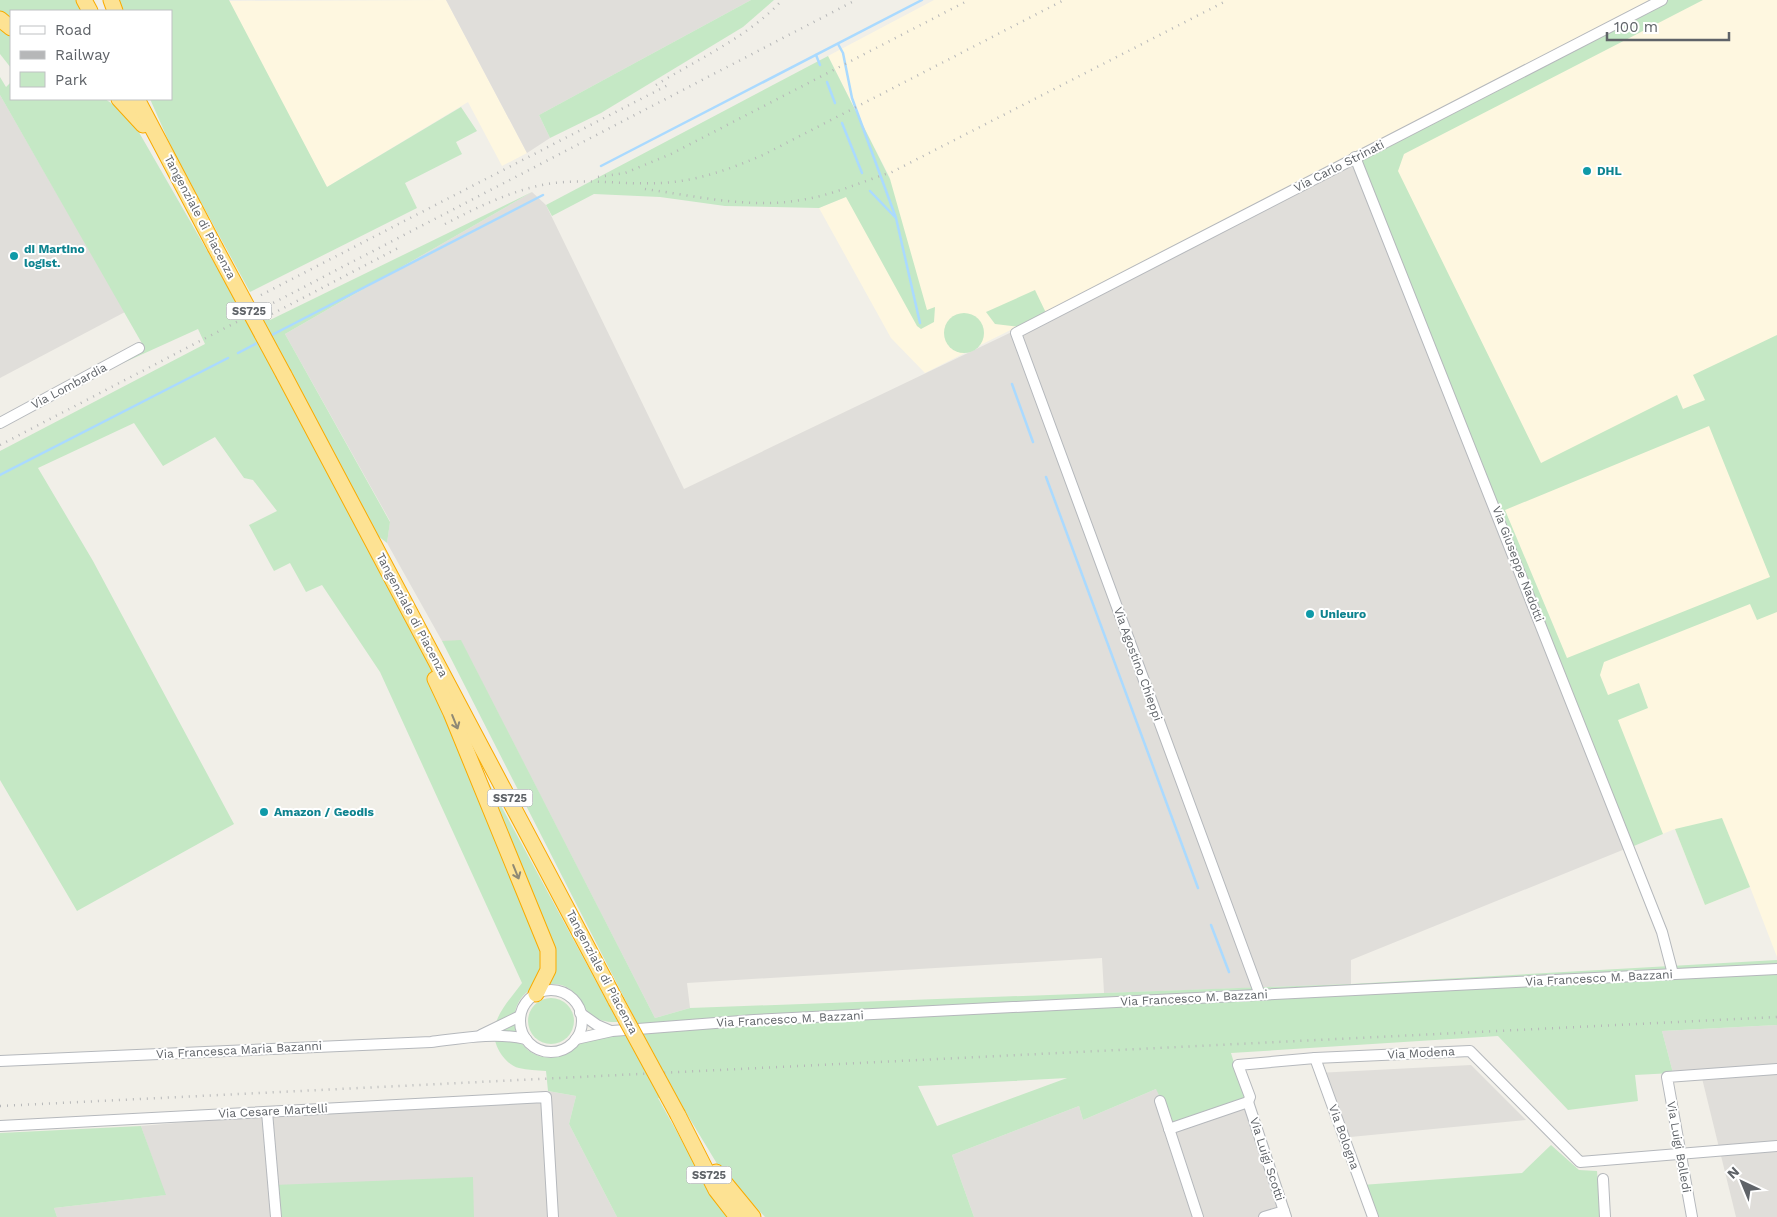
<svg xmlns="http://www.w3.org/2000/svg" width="1777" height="1217" font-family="'Work Sans',sans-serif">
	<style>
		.commercial { fill: #fef7e0 }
		.industrial { fill: #e0deda }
		.green { fill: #c5e8c5; fill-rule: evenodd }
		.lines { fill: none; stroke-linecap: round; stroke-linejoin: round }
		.stream { stroke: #aadaff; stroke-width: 2.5 }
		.minor-casing { stroke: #b5b8bc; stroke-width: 12 }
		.highway-casing { stroke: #f9ab00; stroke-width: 17 }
		.minor { stroke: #fff; stroke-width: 10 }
		.highway { stroke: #fde293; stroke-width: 15 }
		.rail { stroke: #b6b7b8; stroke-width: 2.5; stroke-dasharray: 1 6; stroke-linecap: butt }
		.highway-bridge-casing { stroke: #f9ab00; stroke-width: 17; stroke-linecap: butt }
		.highway-bridge { stroke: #fde293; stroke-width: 15 }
		.oneway { stroke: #8e8975 }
		.culture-dot { fill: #0f9aa8; stroke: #fff; stroke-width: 2 }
		.labels { text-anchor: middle; stroke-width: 4; stroke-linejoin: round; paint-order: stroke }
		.shield { fill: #fff; stroke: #8f9295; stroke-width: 1 }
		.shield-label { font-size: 11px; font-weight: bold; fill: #5f6368 }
		.street-label { font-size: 12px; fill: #5f6368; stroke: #fff }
		.culture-label { font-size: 12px; font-weight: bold; fill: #0d838f; stroke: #fff; text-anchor: start }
	</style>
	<rect width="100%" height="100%" fill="#f1efe8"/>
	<!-- commercial -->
	<g class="commercial">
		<path d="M446 0 527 153 502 166 468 102 327 187 227 1Z"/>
		<path d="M934 0H1777V957L1750 887 1705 905 1675 829 1630 847 1355 157 925 373 891 338 819 208 890 178 828 56Z"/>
	</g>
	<!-- industrial -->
	<g class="industrial">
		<path d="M446 0H751L539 115 550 138 527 153Z"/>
		<path d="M0 95 125 312 0 378Z"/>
		<path d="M1355 157 1630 847 1351 960V984L1104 993 1102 958 687 983 690 1008 655 1018 461 641H442L387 543 390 521 285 334 532 192 546 205 684 489 1047 315Z"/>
		<path d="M1777 1025V1217H1736L1700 1070 1673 1073 1662 1031Z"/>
		<path d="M1471 1065 1526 1120 1340 1138 1317 1073Z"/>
		<path d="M1156 1089 1245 1099 1286 1217H974L952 1155 1079 1106 1083 1120Z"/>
		<path d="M548 1091 576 1096 569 1124 617 1217H57L54 1208 165 1195 141 1126Z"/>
	</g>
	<!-- green -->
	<g class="green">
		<path d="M0 0H76L82 11H11V22L0 13Z"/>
		<path d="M115 0H229L327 187 461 107 477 131 456 142 462 154 405 183 417 208 250 292 173 151 150 99H171V11H119Z"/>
		<path d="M751 0H774L743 27 601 113 550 138 539 115Z"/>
		<path d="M1662 0H1703L1404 154 1398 171 1541 463 1677 395 1683 409 1705 400 1693 375 1777 335V612L1757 620 1750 604 1604 662 1600 675 1608 695 1639 683 1648 708 1618 720 1663 834 1629 848 1355 157ZM1709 426 1770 577 1567 658 1505 510Z"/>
		<path d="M0 25 11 33V68L0 54Z"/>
		<path d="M828 56 890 179 927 310 935 307 934 322 921 329 917 326 846 197 819 208 725 206 660 197 594 194 552 216 546 205Z"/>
		<path d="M0 77 6 87 11 82V99H105L129 115 235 299 270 320 532 192 285 334 390 522 387 543 355 518 479 765 618 1022C573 1024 589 982 549 984 497 988 507 1064 556 1057 567 1056 571 1049 579 1044 596 1033 618 1029 636 1021L442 641 461 640 655 1018 690 1008 1351 984 1777 960V1025L1662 1031 1673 1073 1635 1075 1638 1101 1568 1110 1498 1036 1231 1053 1245 1099 1172 1122 1156 1089 1083 1120 1079 1106 952 1155 974 1217H765L719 1167 679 1101 658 1098 710 1191 731 1217H617L569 1124 576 1096 548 1091 546 1071C537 1070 527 1070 519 1068 512 1067 505 1060 501 1054 483 1026 505 1006 522 983L380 672 322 585 306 592 290 563 274 571 249 525 277 511 253 480 244 478 215 437 163 466 134 423 38 468 93 561 234 824 77 911 0 780V451L205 344 198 329 70 387 144 347 0 95ZM1067 1078 937 1126 918 1086Z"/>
		<path d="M1035 290 1047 315 1021 327 995 324 986 312Z"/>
		<circle cx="964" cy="333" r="20"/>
		<path d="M1722 818 1750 887 1705 905 1675 829Z"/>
		<circle cx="551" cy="1021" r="23"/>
		<path d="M141 1126 166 1195 54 1208 57 1217H0V1133Z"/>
		<path d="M1551 1145 1579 1170 1597 1171 1601 1217H1373L1362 1185 1522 1173Z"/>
		<path d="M473 1177 474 1217H277L274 1185Z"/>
	</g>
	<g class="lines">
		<!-- stream -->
		<g class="stream">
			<path d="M838 44 843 53 852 98 896 218 920 323"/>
			<path d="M816 55 820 65"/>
			<path d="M827 82 835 103"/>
			<path d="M842 123 862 173"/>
			<path d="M601 166 922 0"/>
			<path d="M870 191 895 217"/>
			<path d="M268 337 543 195"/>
			<path d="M238 353 259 342"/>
			<path d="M1012 384 1033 442"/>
			<path d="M0 475 228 358"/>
			<path d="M1046 477 1198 888"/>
			<path d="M1211 925 1229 972"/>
		</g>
		<!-- minor casing -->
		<g class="minor-casing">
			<g id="minor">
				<path d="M1355 157 1662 932 1673 974"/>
				<path d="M0 423 139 348"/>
				<circle cx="551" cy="1021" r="31"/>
				<path d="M1260 995 1016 333 1662 0"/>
				<path d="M580 1013 597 1025 611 1031"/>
				<path d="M481 1035 520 1016"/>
				<path d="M576 1039 612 1031 754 1020 1777 969"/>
				<path d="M1315 1058 1373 1217"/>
				<path d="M0 1061 431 1042C463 1038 495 1032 526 1039"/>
				<path d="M1160 1101 1198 1217"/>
				<path d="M1248 1102 1286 1217"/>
				<path d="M267 1112 276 1217"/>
				<path d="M0 1126 546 1097 553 1217"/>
				<path d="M1169 1129 1248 1102 1250 1097 1238 1065 1315 1058 1470 1051 1580 1162 1777 1146"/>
				<path d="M1603 1179 1605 1217"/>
				<path d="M1264 1217 1284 1211"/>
				<path d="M1692 1217 1667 1077 1777 1069"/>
			</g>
		</g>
		<!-- highway casing -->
		<g class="highway-casing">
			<g id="highway">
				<path d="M84 0 90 11"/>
				<path d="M111 0 115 11"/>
				<path d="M0 19 11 28"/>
				<path d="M119 99 143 125"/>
				<path d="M137 99 215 247"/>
				<path d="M284 375 616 1001"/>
				<path d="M435 679 451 713 548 950V970L536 994"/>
				<path d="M678 1115 716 1190 737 1217"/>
				<path d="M716 1172 753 1217"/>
			</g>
		</g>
		<!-- minor -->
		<use href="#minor" class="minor"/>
		<!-- highway -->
		<use href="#highway" class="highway"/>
		<!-- rail -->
		<g class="rail">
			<path d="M656 85C696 60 750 36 782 0"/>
			<path d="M598 177 625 173 671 154 969 0"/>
			<path d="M645 189C696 196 750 209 801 200 833 195 861 182 892 172L1228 0"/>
			<path d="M445 224C478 207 510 191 547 184 584 178 624 185 661 183 698 181 730 169 763 155L1064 0"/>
			<path d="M261 295 668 85"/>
			<path d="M272 314 402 246"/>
			<path d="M0 445 856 0"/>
			<path d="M0 1106 1777 1017"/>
		</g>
		<!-- highway-bridge casing -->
		<g class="highway-bridge-casing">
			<g id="highway-bridge">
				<path d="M215 247 284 375"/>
				<path d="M616 1001 678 1115"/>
			</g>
		</g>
		<!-- highway-bridge -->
		<use href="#highway-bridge" class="highway-bridge"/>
	</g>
	<!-- one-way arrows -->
	<defs><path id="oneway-shaft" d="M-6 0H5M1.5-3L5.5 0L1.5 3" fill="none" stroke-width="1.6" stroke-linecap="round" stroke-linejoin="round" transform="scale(1.25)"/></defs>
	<g class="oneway">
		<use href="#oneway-shaft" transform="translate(455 722) rotate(68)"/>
		<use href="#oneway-shaft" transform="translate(516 872) rotate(68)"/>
	</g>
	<!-- markers -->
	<g class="culture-dot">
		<circle cx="1587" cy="171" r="5"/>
		<circle cx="14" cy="256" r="5"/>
		<circle cx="1310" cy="614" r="5"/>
		<circle cx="264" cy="812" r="5"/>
	</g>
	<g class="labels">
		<!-- shield labels -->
		<g class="shield">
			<rect x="226.5" y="302.5" width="45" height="17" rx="4"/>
			<rect x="487.5" y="789.5" width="45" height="17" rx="4"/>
			<rect x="686.5" y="1166.5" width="45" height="17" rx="4"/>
		</g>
		<g class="shield-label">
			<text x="249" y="315">SS725</text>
			<text x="510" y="802">SS725</text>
			<text x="709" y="1179">SS725</text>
		</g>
		<!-- street labels -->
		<g class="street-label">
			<text transform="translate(1339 166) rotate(-27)" y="4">Via Carlo Strinati</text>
			<text transform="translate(200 217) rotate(62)" y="4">Tangenziale di Piacenza</text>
			<text transform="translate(69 386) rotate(-28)" y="4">Via Lombardia</text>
			<text transform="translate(1518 564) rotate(69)" y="4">Via Giuseppe Nadotti</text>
			<text transform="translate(412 615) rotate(62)" y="4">Tangenziale di Piacenza</text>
			<text transform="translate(1138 664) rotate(70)" y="4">Via Agostino Chieppi</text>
			<text transform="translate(602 972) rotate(62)" y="4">Tangenziale di Piacenza</text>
			<text transform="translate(1599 978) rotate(-3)" y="4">Via Francesco M. Bazzani</text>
			<text transform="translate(1194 998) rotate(-3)" y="4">Via Francesco M. Bazzani</text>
			<text transform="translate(790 1019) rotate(-3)" y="4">Via Francesco M. Bazzani</text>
			<text transform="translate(239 1050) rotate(-3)" y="4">Via Francesca Maria Bazanni</text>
			<text transform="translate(1421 1053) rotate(-3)" y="4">Via Modena</text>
			<text transform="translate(273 1111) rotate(-3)" y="4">Via Cesare Martelli</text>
			<text transform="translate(1344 1137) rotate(70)" y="4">Via Bologna</text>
			<text transform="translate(1679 1147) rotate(80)" y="4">Via Luigi Bolledi</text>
			<text transform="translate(1267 1159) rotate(72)" y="4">Via Luigi Scotti</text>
		</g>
		<!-- culture labels -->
		<g class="culture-label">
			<text x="1597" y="175">DHL</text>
			<text x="24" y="253">di Martino<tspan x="24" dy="14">logist.</tspan></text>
			<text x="1320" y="618">Unieuro</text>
			<text x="274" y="816">Amazon / Geodis</text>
		</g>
	</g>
	<!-- legend -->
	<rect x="10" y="10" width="162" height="90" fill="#ffffff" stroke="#bfc1c3"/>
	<rect x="20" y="26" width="25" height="8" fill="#ffffff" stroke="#bfc1c3"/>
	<text x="55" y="35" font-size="15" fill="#5f6368">Road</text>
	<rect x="20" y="51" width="25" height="8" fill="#b6b7b8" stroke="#bfc1c3"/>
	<text x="55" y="60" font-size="15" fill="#5f6368">Railway</text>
	<rect x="20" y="72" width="25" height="15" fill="#c5e8c5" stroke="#bfc1c3"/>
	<text x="55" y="85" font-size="15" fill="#5f6368">Park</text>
	<!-- north arrow -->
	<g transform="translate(1742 1182) rotate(316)" stroke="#ffffff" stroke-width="4" paint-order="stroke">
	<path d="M0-4L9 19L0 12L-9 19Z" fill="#5f6368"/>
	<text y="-8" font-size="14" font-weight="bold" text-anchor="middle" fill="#5f6368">N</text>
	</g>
	<!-- scale -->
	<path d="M1607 32v8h122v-8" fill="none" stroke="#5f6368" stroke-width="2.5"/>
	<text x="1614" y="32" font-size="15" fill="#5f6368" stroke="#ffffff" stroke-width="4" paint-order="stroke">100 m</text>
</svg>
